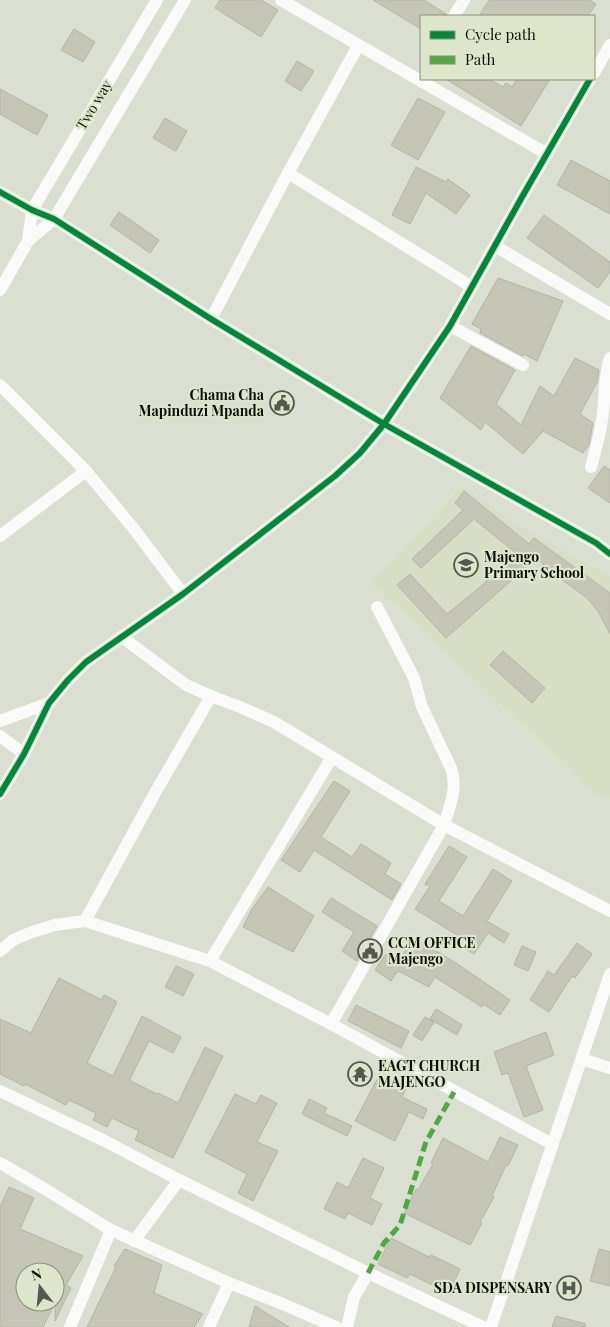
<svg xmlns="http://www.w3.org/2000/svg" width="610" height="1327" font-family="'Playfair Display',serif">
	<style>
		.built { fill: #d7dec5 }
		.building { fill: #c6c6b7; stroke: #b3b4a9; fill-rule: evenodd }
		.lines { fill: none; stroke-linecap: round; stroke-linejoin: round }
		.minor { stroke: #fafaf8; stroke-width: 12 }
		.quiet { stroke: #50a841; stroke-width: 5; stroke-dasharray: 10 5; stroke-linecap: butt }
		.cycleway-casing { stroke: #dde5cb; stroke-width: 9 }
		.cycleway { stroke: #00873e; stroke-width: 6 }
		.labels { text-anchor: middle; stroke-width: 4.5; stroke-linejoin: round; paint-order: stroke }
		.street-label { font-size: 14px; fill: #0d0f07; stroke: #dde5cb }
		.poi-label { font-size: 14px; font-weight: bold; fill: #0d0f07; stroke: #dde5cb; text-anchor: start }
	</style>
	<rect width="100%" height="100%" fill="#dbdfd1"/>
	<!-- built -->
	<path class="built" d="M462 486 529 533 536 535 610 577V799L595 794 446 652 371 583Z"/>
	<!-- building -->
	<g class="building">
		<path d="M220 0H261L278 10 261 37 215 8Z"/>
		<path d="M373 0H424L446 14V16H421V29Z"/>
		<path d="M489 0H590L596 4 588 16H479Z"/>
		<path d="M74 29 95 42 83 62 61 50Z"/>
		<path d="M297 61 314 71 301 91 285 81Z"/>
		<path d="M446 79H489L503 87 506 83 512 87 517 79H550L521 126Z"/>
		<path d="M0 89 48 115 37 135 0 114Z"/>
		<path d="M418 98 445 112 418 160 391 145Z"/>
		<path d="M165 118 187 131 176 151 153 138Z"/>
		<path d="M571 160 610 181V214L557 185Z"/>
		<path d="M416 167 446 182 448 179 470 195 456 214 426 193 410 224 392 215Z"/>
		<path d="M119 212 159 240 150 253 110 225Z"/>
		<path d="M544 215 610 262V272L598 288 527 238Z"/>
		<path d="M498 278 563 301 537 361 524 354 523 356 480 333 481 329 472 324Z"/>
		<path d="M471 346 515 370 496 404 521 425 540 386 554 396 575 358 599 370 597 382 580 414 593 423 589 445 583 453 543 431 523 454 485 422 481 430 440 398Z"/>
		<path d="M604 466 610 470V503L588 488Z"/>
		<path d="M464 491 529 544 534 538 610 593V634L598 611 587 598 550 571 537 558 446 638 397 585 410 574 447 614 479 588 516 553 474 519 421 568 412 559 463 510 455 503Z"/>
		<path d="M503 651 545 688 532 703 490 665Z"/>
		<path d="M334 781 350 791 321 837 352 857 361 844 391 863 385 874 401 884 392 900 314 850 300 872 281 860Z"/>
		<path d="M449 846 467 857 439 901 463 916 493 869 512 881 487 921 509 934 504 943 488 933 474 954 466 949 470 943 415 909 430 886 425 884Z"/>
		<path d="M268 887 314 916 293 952 243 927 252 909Z"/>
		<path d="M331 898 377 926 357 961 342 951 354 932 322 912Z"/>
		<path d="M413 937 456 963 510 1000 500 1015 483 1004 482 1007 435 977 429 987 398 971 391 981 375 970 386 954 398 963Z"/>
		<path d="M577 943 592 954 575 978 572 976 549 1012 530 1000 548 971 554 975Z"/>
		<path d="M522 946 536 952 528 971 514 965Z"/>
		<path d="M176 966 194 974 183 996 165 987Z"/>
		<path d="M59 978 102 1000 104 995 117 1002 87 1063 113 1076 142 1016 181 1037 173 1053 149 1041 130 1079 131 1081 157 1094 158 1093 178 1103 205 1047 223 1056 173 1158 135 1140 139 1131 112 1118 107 1127 93 1120 96 1113 69 1100 66 1105 25 1084 24 1086 0 1074V1019L31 1033Z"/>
		<path d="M356 1005 409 1031 401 1048 348 1021Z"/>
		<path d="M436 1009 462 1025 457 1035 430 1019Z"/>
		<path d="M425 1017 434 1022 422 1041 413 1035Z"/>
		<path d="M546 1032 554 1055 526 1066 543 1110 524 1117 508 1073 502 1075 494 1052Z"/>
		<path d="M380 1074 407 1087 402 1097 427 1109 423 1119 409 1112 395 1141 355 1121Z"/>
		<path d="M235 1094 256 1104 261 1095 277 1103 257 1142 278 1151 253 1201 238 1193 247 1174 205 1152Z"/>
		<path d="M309 1099 327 1108 324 1113 352 1126 347 1136 302 1114Z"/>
		<path d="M500 1137 518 1145 508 1166 506 1165 492 1196 494 1197 480 1222 482 1223 470 1245 404 1213 416 1189 418 1190 433 1164 431 1163 443 1138 488 1162Z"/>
		<path d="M363 1158 384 1168 370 1198 382 1204 372 1225 348 1213 345 1219 324 1209 337 1182 348 1188Z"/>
		<path d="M9 1187 34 1198 20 1229 83 1256 66 1285 71 1288 55 1321V1303L43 1327H0V1207ZM25 1272H55V1302H25Z"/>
		<path d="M391 1238 429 1257 431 1255 460 1269 449 1293 410 1274 407 1278 378 1264Z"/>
		<path d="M125 1249 162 1265 154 1293 203 1314 194 1327H87L116 1267 114 1266Z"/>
		<path d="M599 1249 610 1252V1286L590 1281Z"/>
		<path d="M255 1306 289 1327H249Z"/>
		<path d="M556 1316 586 1324 585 1327H552Z"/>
	</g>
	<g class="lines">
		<!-- minor -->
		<g class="minor">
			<path d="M281 0 547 154"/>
			<path d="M454 16 464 0"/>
			<path d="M594 73 610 45"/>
			<path d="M288 173 472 287"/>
			<path d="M0 192 32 210 54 219 211 319 384 424 596 543 610 554"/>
			<path d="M28 241 32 210 157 0"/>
			<path d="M495 246 610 314"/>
			<path d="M0 290 28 241 54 219 185 0"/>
			<path d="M211 319 288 173 358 46"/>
			<path d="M450 326 523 365"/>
			<path d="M0 385 86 471 134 529 183 594"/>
			<path d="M591 467C596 449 601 431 603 413 605 394 604 376 610 358"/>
			<path d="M0 536 86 471"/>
			<path d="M122 637 186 685 211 696 240 707 274 722 444 825 610 911"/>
			<path d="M0 721 49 703"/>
			<path d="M0 736 24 754"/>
			<path d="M0 794 24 754 49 703 68 680 86 662 183 594 335 476 360 453 384 424 450 326 522 197 590 79"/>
			<path d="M85 921 155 793 211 696"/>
			<path d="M0 951 13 940 32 932 55 925 85 921 210 961 331 1024 552 1144"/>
			<path d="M210 961 332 757"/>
			<path d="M331 1024 444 825C450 805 458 788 451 768L422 707 414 678 377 607"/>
			<path d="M582 1059 610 1068"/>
			<path d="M0 1091 105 1141 179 1180 368 1273 483 1327"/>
			<path d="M0 1163 45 1189 111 1230 229 1283 278 1302 336 1327"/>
			<path d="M134 1241 179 1180"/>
			<path d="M70 1327 111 1230"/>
			<path d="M209 1327 229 1283"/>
			<path d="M347 1327 354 1297 368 1273"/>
			<path d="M491 1327 610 974"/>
		</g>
		<!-- quiet -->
		<path class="quiet" d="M368 1273 384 1243 400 1225 426 1142 454 1092"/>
		<!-- cycleway casing -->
		<g class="cycleway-casing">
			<g id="cycleway">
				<path d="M0 192 32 210 54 219 211 319 384 424 596 543 610 554"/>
				<path d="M0 794 24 754 49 703 68 680 86 662 183 594 335 476 360 453 384 424 450 326 522 197 590 79"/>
			</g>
		</g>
		<!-- cycleway -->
		<use href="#cycleway" class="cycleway"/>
	</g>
	<!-- icons -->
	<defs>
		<g id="civic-ring" transform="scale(1.25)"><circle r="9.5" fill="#dde5cb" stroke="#55584e" stroke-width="1.5"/><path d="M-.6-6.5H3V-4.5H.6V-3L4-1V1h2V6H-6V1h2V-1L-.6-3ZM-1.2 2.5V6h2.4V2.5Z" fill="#55584e"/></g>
		<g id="school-ring" transform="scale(1.25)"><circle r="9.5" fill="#dde5cb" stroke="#55584e" stroke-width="1.5"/><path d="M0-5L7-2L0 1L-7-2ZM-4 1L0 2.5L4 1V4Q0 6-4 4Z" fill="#55584e"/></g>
		<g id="temple-ring" transform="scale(1.25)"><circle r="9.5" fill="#dde5cb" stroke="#55584e" stroke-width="1.5"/><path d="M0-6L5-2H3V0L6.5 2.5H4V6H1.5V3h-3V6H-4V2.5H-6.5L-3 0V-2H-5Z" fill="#55584e"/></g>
		<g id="hospital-ring" transform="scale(1.25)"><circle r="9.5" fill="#dde5cb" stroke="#55584e" stroke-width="1.5"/><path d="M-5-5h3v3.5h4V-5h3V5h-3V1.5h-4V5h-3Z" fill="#55584e"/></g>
	</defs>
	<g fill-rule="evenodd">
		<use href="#civic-ring" x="282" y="403"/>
		<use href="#school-ring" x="466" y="565"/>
		<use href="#civic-ring" x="370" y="951"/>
		<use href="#temple-ring" x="360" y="1074"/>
		<use href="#hospital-ring" x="569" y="1288"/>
	</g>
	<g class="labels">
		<!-- street labels -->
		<g class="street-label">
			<text transform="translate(94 105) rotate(-59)" y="5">Two way</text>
		</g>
		<!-- poi labels -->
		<g class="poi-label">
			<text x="264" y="400" text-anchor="end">Chama Cha<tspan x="264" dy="16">Mapinduzi Mpanda</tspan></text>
			<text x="484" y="562">Majengo<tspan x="484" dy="16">Primary School</tspan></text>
			<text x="388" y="948">CCM OFFICE<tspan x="388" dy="16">Majengo</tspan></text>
			<text x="378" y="1071">EAGT CHURCH<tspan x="378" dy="16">MAJENGO</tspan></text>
			<text x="552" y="1293" text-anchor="end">SDA DISPENSARY</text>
		</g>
	</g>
	<!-- legend -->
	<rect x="420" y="15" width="175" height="65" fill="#dde5cb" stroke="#8a8f7d"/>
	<rect x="430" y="31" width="25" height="8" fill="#00873e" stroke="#8a8f7d"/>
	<text x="465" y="40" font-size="15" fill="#0d0f07">Cycle path</text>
	<rect x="430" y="56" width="25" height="8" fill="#50a841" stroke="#8a8f7d"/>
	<text x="465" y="65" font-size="15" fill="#0d0f07">Path</text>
	<!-- north arrow -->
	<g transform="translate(40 1287) rotate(344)"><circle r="24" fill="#dde5cb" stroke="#8a8f7d"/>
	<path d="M0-4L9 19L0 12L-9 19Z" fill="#55584e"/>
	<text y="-8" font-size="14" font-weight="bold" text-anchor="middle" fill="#0d0f07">N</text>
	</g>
</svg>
